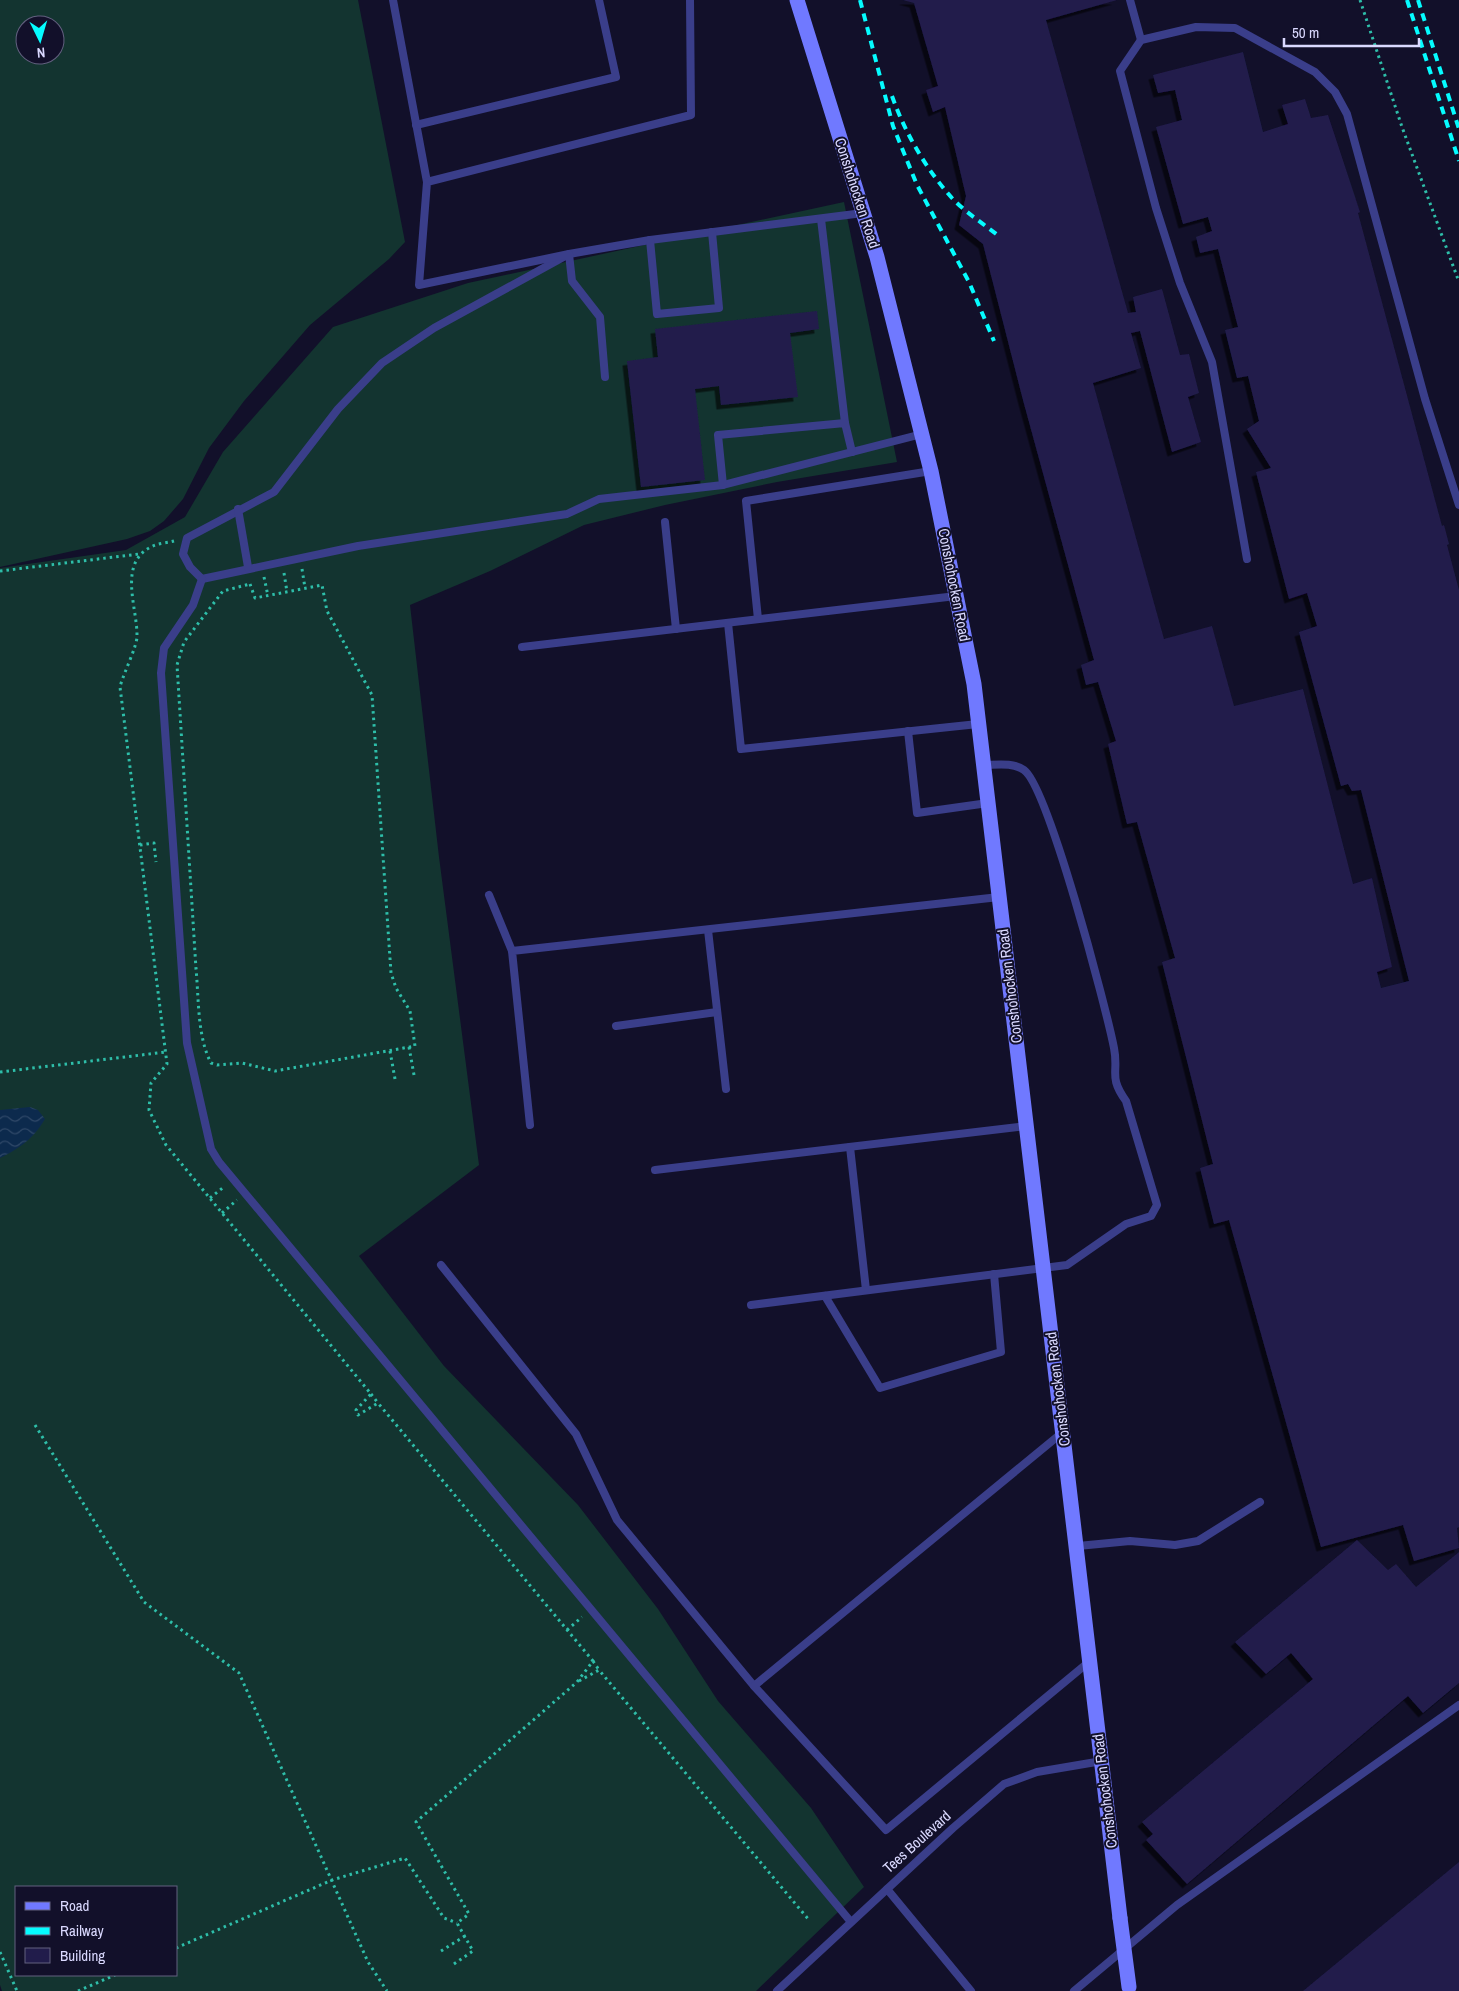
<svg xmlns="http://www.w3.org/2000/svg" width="1459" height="1991" font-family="'Archivo Narrow',sans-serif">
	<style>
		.grass { fill: #133430; fill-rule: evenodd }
		.water { fill: url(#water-waves) }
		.building { fill: #211c4b; filter: url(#shadow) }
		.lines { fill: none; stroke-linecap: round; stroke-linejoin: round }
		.path { stroke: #2ebea9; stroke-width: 3; stroke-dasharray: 2.5 4; stroke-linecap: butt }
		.lane { stroke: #3a3e8a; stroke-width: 8 }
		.secondary { stroke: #7079ff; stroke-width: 15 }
		.rail { stroke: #05fcff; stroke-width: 4; stroke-dasharray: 8 6; stroke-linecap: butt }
		.secondary-bridge { stroke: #7079ff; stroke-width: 15 }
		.labels { text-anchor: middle; stroke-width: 4; stroke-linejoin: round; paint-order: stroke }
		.street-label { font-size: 15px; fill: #dad9ff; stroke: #12102a }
	</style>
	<defs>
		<pattern id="water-waves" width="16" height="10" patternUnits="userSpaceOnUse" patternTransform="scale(1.25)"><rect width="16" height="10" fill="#0c2a4d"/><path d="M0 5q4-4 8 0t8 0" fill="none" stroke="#2f4868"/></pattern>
		<filter id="shadow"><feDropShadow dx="-4.5" dy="4.5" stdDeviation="0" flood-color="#0009"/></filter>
	</defs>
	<rect width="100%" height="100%" fill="#12102a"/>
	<!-- grass -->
	<g class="grass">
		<path d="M0 0H358L405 242 389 259 310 325 244 401 209 448 183 499 164 521 150 531 127 539 0 567ZM25 25H55V55H25Z"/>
		<path d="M844 202 897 462 777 482 665 505 584 525 490 571 410 605 439 857 479 1165 359 1256 444 1366 578 1505 658 1609 718 1701 811 1808 864 1887 756 1991H2L0 1985V568L126 550 185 517 223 452 333 327 468 283ZM16 1887H176V1975H16Z"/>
	</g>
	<!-- water -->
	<path class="water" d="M30 1107 38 1110 45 1119C33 1139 20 1148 0 1158V1110Z"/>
	<!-- building -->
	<g class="building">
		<path d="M903 0H1117L1046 20 1128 313 1136 312 1133 297 1162 289 1180 355 1189 354 1199 393 1188 397 1201 442 1172 452 1140 331 1131 333 1141 368 1093 383 1164 639 1212 626 1234 706 1303 689 1353 884 1372 878 1392 967 1377 972 1381 988 1409 981 1361 790 1352 791 1348 784 1341 786 1299 632 1317 626 1307 593 1289 599 1256 472 1271 468 1247 429 1259 421 1248 376 1237 378 1225 330 1238 327 1218 249 1200 253 1196 237 1212 231 1208 217 1183 224 1156 127 1182 120 1175 90 1158 93 1153 75 1243 52 1263 132 1288 124 1282 105 1305 99 1311 118 1328 115 1360 212 1358 213 1442 526 1444 525 1449 544 1447 545 1459 590V1527L1457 1528 1459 1548 1414 1561 1403 1525 1321 1547 1229 1220 1214 1224 1200 1168 1213 1164 1162 962 1175 958 1137 822 1127 824 1108 744 1116 741 1098 682 1086 685 1081 665 1094 660 1023 400 983 244 959 225 966 196 945 107 933 112 926 90 938 86 914 3Z"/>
		<path d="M817 311 819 329 790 333 798 397 721 405 719 386 695 389 705 480 641 487 627 361 658 357 655 329Z"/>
		<path d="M1357 1540 1388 1570 1396 1564 1416 1587 1459 1552V1683L1423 1713 1408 1696 1187 1884 1146 1840 1153 1834 1142 1822 1313 1679 1291 1653 1266 1674 1235 1642Z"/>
		<path d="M1459 1862V1991H1303Z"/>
	</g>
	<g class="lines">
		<!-- path -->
		<g class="path">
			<path d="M1360 0 1402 127 1459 282"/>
			<path d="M174 541C167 543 158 543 151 547 118 563 137 607 137 635 138 645 123 674 120 687L167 1064 151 1083 149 1110 166 1145 371 1394 356 1410 358 1415 378 1403 593 1661 577 1682 416 1822 469 1914 457 1923 473 1951 451 1966"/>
			<path d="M302 569 305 588"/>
			<path d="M0 571 139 554"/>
			<path d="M284 573 287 592"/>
			<path d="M264 577 268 596"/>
			<path d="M250 584 255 598 322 585 327 611 372 695 391 973 396 988 410 1011 415 1046 275 1071 242 1063 217 1065 211 1063C197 1036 199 999 196 969L177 665 184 642 223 591Z"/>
			<path d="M140 845 154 843 156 862"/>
			<path d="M409 1047 414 1075"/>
			<path d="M390 1051 395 1079"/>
			<path d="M0 1072 166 1052"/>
			<path d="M210 1198 225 1186"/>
			<path d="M222 1213 237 1200"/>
			<path d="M371 1394 378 1403"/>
			<path d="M35 1425 144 1602 239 1673 368 1962 387 1991"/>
			<path d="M567 1630 582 1617"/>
			<path d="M593 1661 599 1670"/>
			<path d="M579 1681 599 1670 809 1920"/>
			<path d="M176 1948 332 1880 405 1858 444 1918 457 1923"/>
			<path d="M441 1951 465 1936"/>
			<path d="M0 1952 17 1991"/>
			<path d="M78 1991 115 1975"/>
		</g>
		<!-- lane -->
		<g class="lane">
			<path d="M393 0 427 182"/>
			<path d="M1130 0 1141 40"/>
			<path d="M416 125 616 77 599 0"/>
			<path d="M863 213 650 240 569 254 434 328 382 363 338 409 274 492 187 538 183 554 190 567 202 579 358 546 567 514 599 499 723 485 922 434"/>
			<path d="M821 219 845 423"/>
			<path d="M650 240 657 314 719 308 712 232"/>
			<path d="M605 377 600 317 572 281 569 254 419 285 427 182 691 115 690 0"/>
			<path d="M723 485 718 435 845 423 852 452"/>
			<path d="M238 509 248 567"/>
			<path d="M665 522 676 629"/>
			<path d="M1247 559 1212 362 1180 283 1156 208 1120 71 1141 40 1196 27 1235 28 1315 72 1335 92 1347 114 1425 399 1459 505"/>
			<path d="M202 579 193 605 164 648 161 673 187 1043 211 1149 219 1162 851 1922"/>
			<path d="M758 619 746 501 931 471"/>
			<path d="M728 623 741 749 978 724"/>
			<path d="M522 647 956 596"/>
			<path d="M908 731 917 813 988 803"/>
			<path d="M489 895 512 951"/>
			<path d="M708 930 726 1089"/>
			<path d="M616 1026 717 1012"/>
			<path d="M530 1125 512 951 999 897"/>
			<path d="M850 1147 866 1290"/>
			<path d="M655 1170 1026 1126"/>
			<path d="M441 1265 576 1434 617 1520 754 1686"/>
			<path d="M825 1296 880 1388 1001 1352 994 1274"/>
			<path d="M751 1305 1067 1265 1126 1224 1151 1216 1157 1205 1126 1101C1108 1076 1119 1073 1114 1048 1106 1007 1048 787 1024 770 1013 762 996 765 983 765"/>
			<path d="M1063 1432 754 1686 886 1830 1090 1661"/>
			<path d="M1078 1546 1130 1541 1175 1545 1198 1541 1260 1502"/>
			<path d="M887 1889 971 1991"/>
			<path d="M777 1991 953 1828 1004 1784 1037 1772 1102 1761"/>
			<path d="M1074 1991 1177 1905 1459 1705"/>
		</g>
		<!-- secondary -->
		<path class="secondary" d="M797 0 877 257 931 471 974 684 1120 1918"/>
		<!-- rail -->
		<g class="rail">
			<path d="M860 0 893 126 917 185 969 282 994 341"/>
			<path d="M1407 0 1459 161"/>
			<path d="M1418 0 1459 129"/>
			<path d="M892 96C905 133 926 169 952 198 966 213 984 224 1000 237"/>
		</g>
		<!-- secondary-bridge -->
		<path class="secondary-bridge" d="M1120 1918 1129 1987"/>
	</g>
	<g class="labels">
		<!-- street labels -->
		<g class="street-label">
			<text transform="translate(857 193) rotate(72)" y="5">Conshohocken Road</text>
			<text transform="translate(954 585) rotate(79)" y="5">Conshohocken Road</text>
			<text transform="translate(1010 986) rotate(-97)" y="5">Conshohocken Road</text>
			<text transform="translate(1058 1389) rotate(-97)" y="5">Conshohocken Road</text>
			<text transform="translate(1105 1791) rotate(-97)" y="5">Conshohocken Road</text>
			<text transform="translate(917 1842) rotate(-42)" y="5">Tees Boulevard</text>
		</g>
	</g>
	<!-- legend -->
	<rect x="15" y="1886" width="162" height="90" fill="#12102a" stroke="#62607f"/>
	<rect x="25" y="1902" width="25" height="8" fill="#7079ff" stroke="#62607f"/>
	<text x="60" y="1911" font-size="15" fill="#dad9ff">Road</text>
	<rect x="25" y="1927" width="25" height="8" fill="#05fcff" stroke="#62607f"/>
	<text x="60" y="1936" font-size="15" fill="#dad9ff">Railway</text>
	<rect x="25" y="1948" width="25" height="15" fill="#211c4b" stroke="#62607f"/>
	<text x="60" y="1961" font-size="15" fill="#dad9ff">Building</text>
	<!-- north arrow -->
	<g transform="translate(40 40) rotate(175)"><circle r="24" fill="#12102a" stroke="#62607f"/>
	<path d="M0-4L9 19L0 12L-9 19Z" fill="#05fcff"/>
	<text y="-8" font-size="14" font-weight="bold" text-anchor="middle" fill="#dad9ff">N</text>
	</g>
	<!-- scale -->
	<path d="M1284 38v8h135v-8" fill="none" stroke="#dad9ff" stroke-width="2.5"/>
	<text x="1292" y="38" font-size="15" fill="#dad9ff" stroke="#12102a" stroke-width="4" paint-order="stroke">50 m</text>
</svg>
